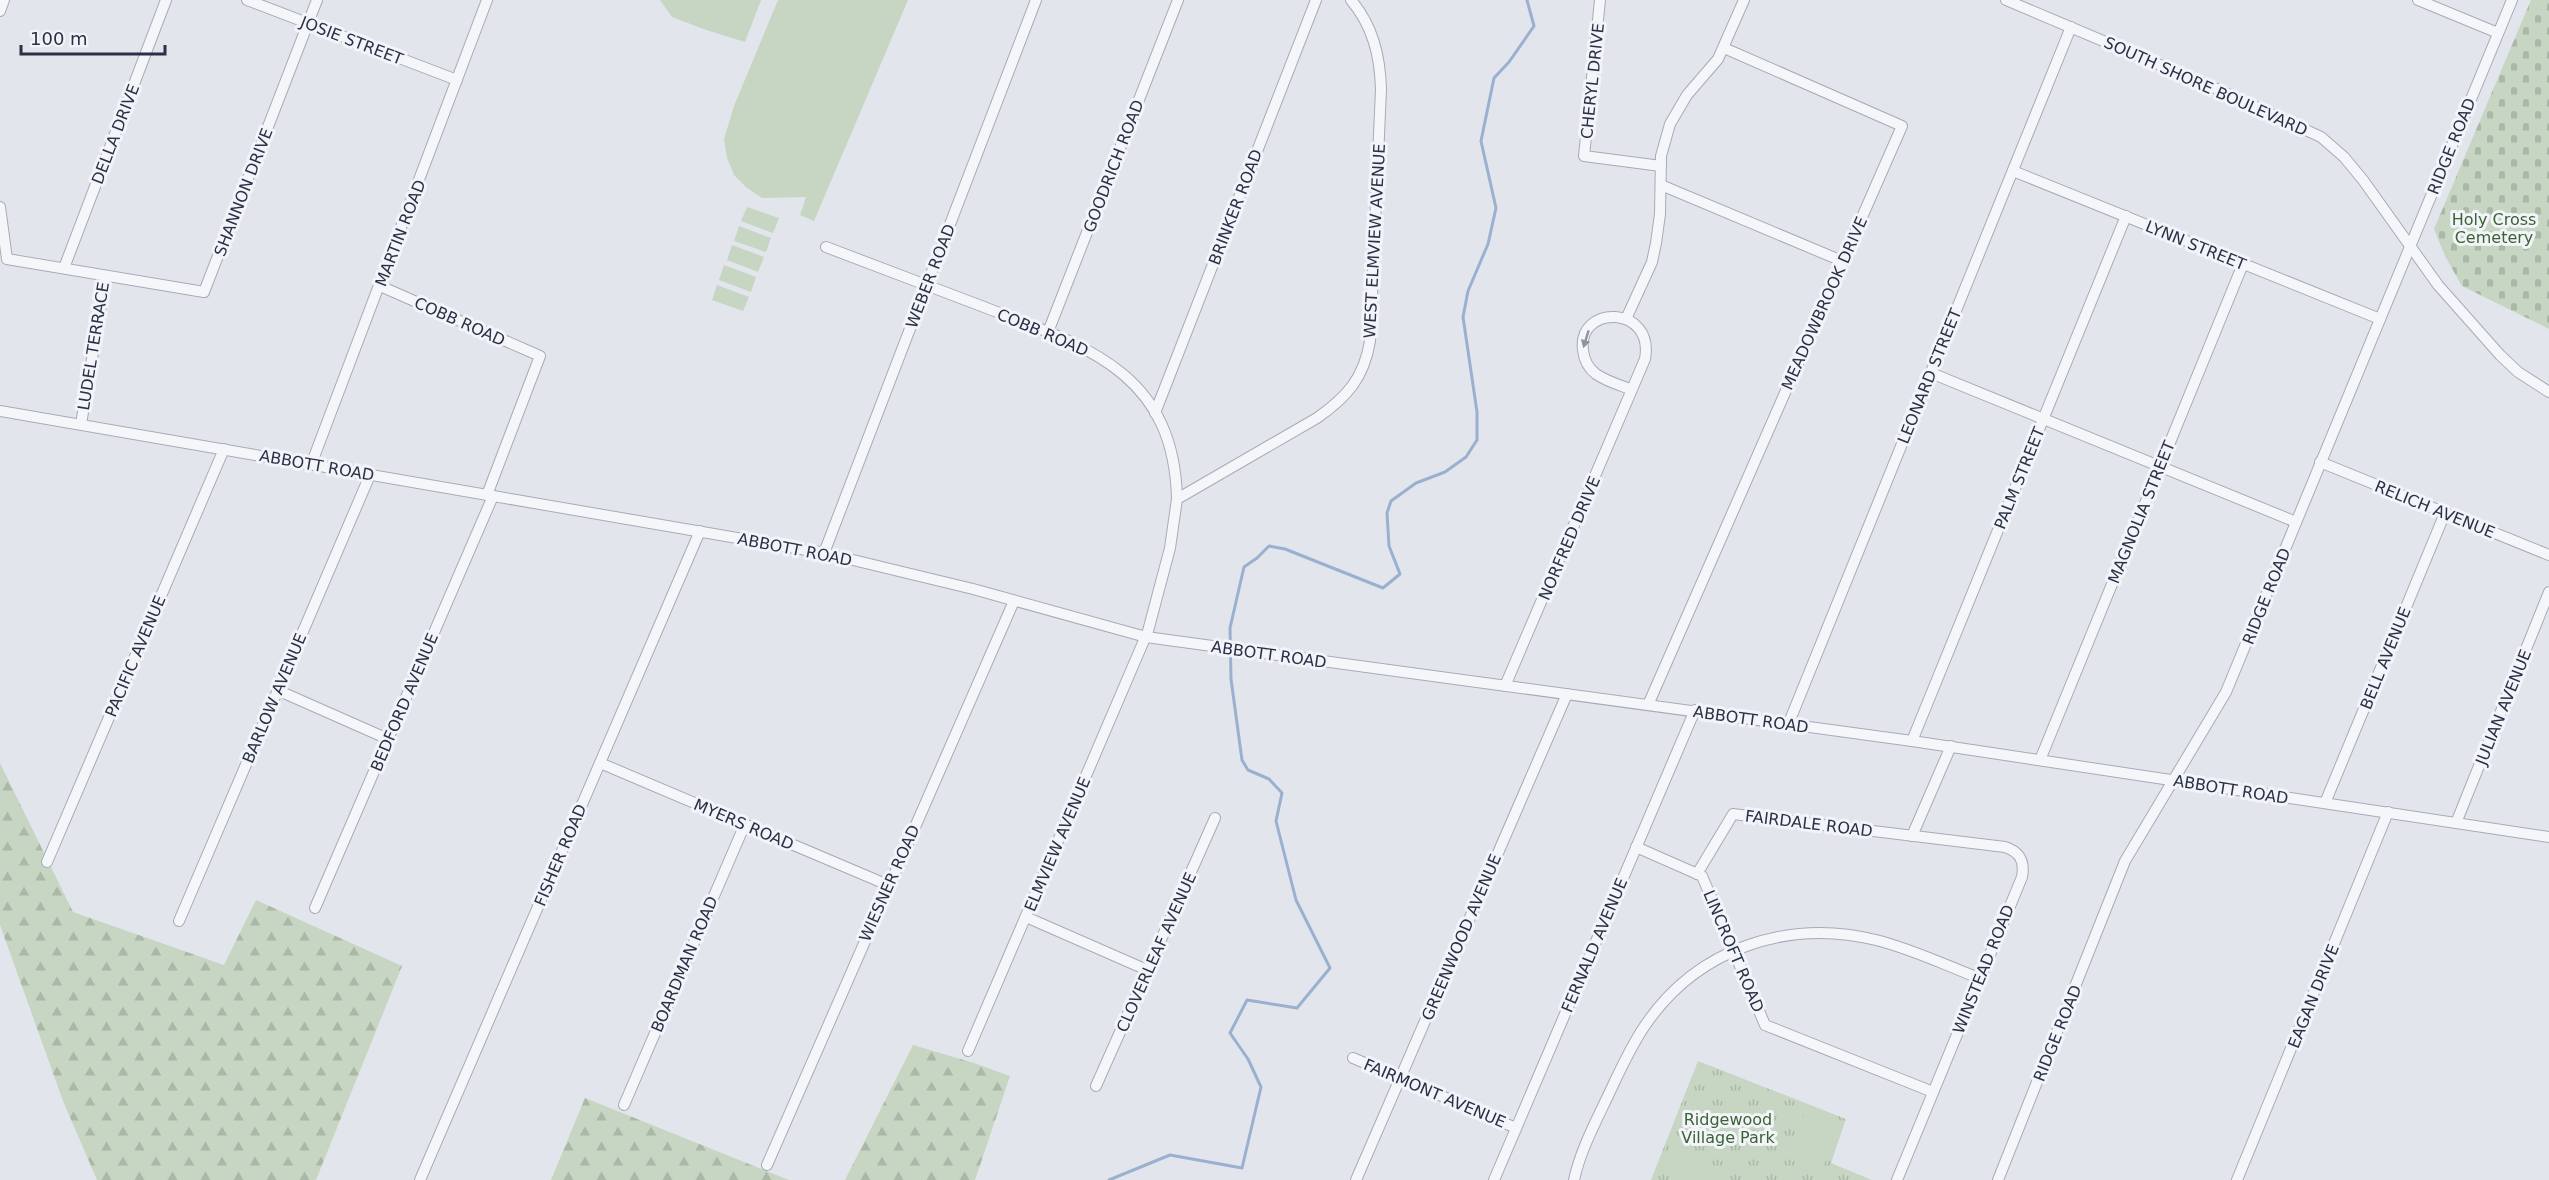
<svg xmlns="http://www.w3.org/2000/svg" width="2549" height="1180" font-family="'DejaVu Sans',sans-serif">
	<style>
		.forest { fill: url(#forest-firs) }
		.cemetery { fill: url(#cemetery-stones) }
		.park { fill: url(#park-tufts) }
		.garden { fill: #c6d6c2 }
		.lines { fill: none; stroke-linecap: round; stroke-linejoin: round }
		.stream { stroke: #9ab0cf; stroke-width: 3 }
		.minor-casing { stroke: #a6abb7; stroke-width: 12 }
		.minor { stroke: #f5f6f9; stroke-width: 10 }
		.oneway { fill: #8e94a0 }
		.labels { text-anchor: middle; stroke-width: 6; stroke-linejoin: round; paint-order: stroke }
		.street-label { font-size: 16px; fill: #283146; stroke: #f2f4f9 }
		.park-label { font-size: 16px; fill: #3a6334; stroke: #f2f4f9 }
	</style>
	<defs>
		<pattern id="forest-firs" width="22" height="20" patternUnits="userSpaceOnUse" patternTransform="scale(1.5)"><rect width="22" height="20" fill="#c6d6c2"/><path d="M5 1l3.5 6h-7zM16 11l3.5 6h-7z" fill="#aab8a8"/></pattern>
		<pattern id="cemetery-stones" width="16" height="16" patternUnits="userSpaceOnUse" patternTransform="scale(1.5)"><rect width="16" height="16" fill="#c6d6c2"/><path d="M2 7V4a2 2 0 0 1 4 0v3zM10 15v-3a2 2 0 0 1 4 0v3z" fill="#aab8a8"/></pattern>
		<pattern id="park-tufts" width="24" height="20" patternUnits="userSpaceOnUse" patternTransform="scale(1.5)"><rect width="24" height="20" fill="#c6d6c2"/><path d="M3 7l-1-3M5 7V3M7 7l1-3M15 17l-1-3M17 17v-4M19 17l1-3" fill="none" stroke="#aab8a8"/></pattern>
	</defs>
	<rect width="100%" height="100%" fill="#e2e5ec"/>
	<!-- forest -->
	<g class="forest">
		<path d="M0 763 73 912 224 965 256 900 402 966 316 1180H97L63 1101 0 925Z"/>
		<path d="M913 1045 974 1063 1010 1076 975 1180H845Z"/>
		<path d="M585 1098 789 1180H551Z"/>
	</g>
	<!-- cemetery -->
	<path class="cemetery" d="M2531 0H2549V329L2462 286 2445 256 2434 229Z"/>
	<!-- park -->
	<path class="park" d="M1698 1061 1846 1119 1831 1163 1872 1180H1651Z"/>
	<!-- garden -->
	<g class="garden">
		<path d="M660 0H761L745 42 706 30 672 17Z"/>
		<path d="M778 0H908L814 221 800 215 806 197 762 198 746 187 734 175 727 158 724 139 734 106Z"/>
		<path d="M747 207 779 218 773 233 741 221Z"/>
		<path d="M739 226 771 238 766 252 734 241Z"/>
		<path d="M732 245 764 257 758 272 727 260Z"/>
		<path d="M724 265 756 277 751 292 719 280Z"/>
		<path d="M717 285 749 297 743 311 712 300Z"/>
		<path d="M1805 1112 1840 1125 1823 1168 1789 1154Z"/>
		<path d="M1679 1156 1714 1167 1717 1180H1668Z"/>
	</g>
	<g class="lines">
		<!-- stream -->
		<path class="stream" d="M1109 1180 1170 1155 1242 1168 1261 1087 1248 1059 1230 1033 1247 1000 1297 1008 1330 968 1296 900 1276 821 1282 793 1269 779 1248 770 1242 760 1231 679 1230 628 1244 567 1257 558 1269 546 1285 549 1383 588 1400 574 1389 546 1387 513 1391 501 1416 483 1445 472 1466 457 1477 440V412L1463 317 1468 291 1488 244 1496 208 1481 141 1494 78 1509 62 1534 26 1527 0"/>
		<!-- minor casing -->
		<g class="minor-casing">
			<g id="minor">
				<path d="M247 0 457 80"/>
				<path d="M1600 0 1584 156 1661 166"/>
				<path d="M2006 0 2217 89 2321 137 2344 157 2363 180 2438 285 2500 355 2518 372 2549 392"/>
				<path d="M2418 0 2498 33"/>
				<path d="M0 11 4 0"/>
				<path d="M2013 171 2380 319"/>
				<path d="M1661 185 1842 261"/>
				<path d="M0 207 7 259 204 292 317 0"/>
				<path d="M826 247C879 267 931 287 984 307 1085 346 1174 371 1177 499"/>
				<path d="M64 268 166 0"/>
				<path d="M380 286 540 356 487 495"/>
				<path d="M1626 319 1652 262 1656 243 1660 214 1661 156 1670 124 1687 95 1718 59 1744 0"/>
				<path d="M1048 332 1178 0"/>
				<path d="M1931 373 2296 522"/>
				<path d="M0 411 824 553 973 589 1146 637 1912 741 2549 837"/>
				<path d="M1155 413 1316 0"/>
				<path d="M81 424 106 276"/>
				<path d="M2320 462 2549 555"/>
				<path d="M311 465 487 0"/>
				<path d="M824 553 1036 0"/>
				<path d="M1505 686 1645 359C1655 305 1577 304 1583 350 1584 360 1588 368 1596 374 1606 381 1619 385 1630 389"/>
				<path d="M277 690 388 739"/>
				<path d="M1648 705 1902 126 1724 48"/>
				<path d="M1788 725 2071 27"/>
				<path d="M1912 741 2126 216"/>
				<path d="M2040 760 2243 264"/>
				<path d="M600 763 888 885"/>
				<path d="M2325 803 2445 513"/>
				<path d="M2456 823 2549 592"/>
				<path d="M1912 836 1951 746"/>
				<path d="M1636 847 1702 876 1765 1025 1933 1092"/>
				<path d="M47 862 224 449"/>
				<path d="M1697 874 1733 814 2005 847C2020 852 2025 861 2022 877L1897 1180"/>
				<path d="M315 908 493 496"/>
				<path d="M1026 917 1147 970"/>
				<path d="M179 921 370 475"/>
				<path d="M968 1051 1148 631 1170 548 1177 499 1317 418C1347 397 1364 378 1370 341L1381 89C1380 56 1373 26 1351 0"/>
				<path d="M1353 1058 1516 1128"/>
				<path d="M1096 1086 1215 818"/>
				<path d="M624 1105 745 824"/>
				<path d="M767 1165 1014 601"/>
				<path d="M420 1180 700 531"/>
				<path d="M1356 1180 1567 694"/>
				<path d="M1494 1180 1695 710"/>
				<path d="M1574 1180C1581 1147 1600 1114 1614 1083 1623 1064 1632 1045 1644 1027 1696 949 1787 918 1876 940 1912 949 1945 965 1979 978"/>
				<path d="M1998 1180 2125 861 2226 692 2512 0"/>
				<path d="M2237 1180 2388 812"/>
			</g>
		</g>
		<!-- minor -->
		<use href="#minor" class="minor"/>
	</g>
	<!-- one-way arrows -->
	<defs><path id="oneway-solid" d="M-6-.8H1V-3.2L6.5 0L1 3.2V.8H-6Z" transform="scale(1.5)"/></defs>
	<use class="oneway" href="#oneway-solid" transform="translate(1586 339) rotate(107)"/>
	<g class="labels">
		<!-- street labels -->
		<g class="street-label">
			<text transform="translate(352 40) rotate(21)" y="6">JOSIE STREET</text>
			<text transform="translate(1592 81) rotate(-84)" y="6">CHERYL DRIVE</text>
			<text transform="translate(2206 86) rotate(24)" y="6">SOUTH SHORE BOULEVARD</text>
			<text transform="translate(115 134) rotate(-69)" y="6">DELLA DRIVE</text>
			<text transform="translate(2451 146) rotate(-68)" y="6">RIDGE ROAD</text>
			<text transform="translate(1113 166) rotate(-69)" y="6">GOODRICH ROAD</text>
			<text transform="translate(243 192) rotate(-69)" y="6">SHANNON DRIVE</text>
			<text transform="translate(1235 207) rotate(-69)" y="6">BRINKER ROAD</text>
			<text transform="translate(400 233) rotate(-69)" y="6">MARTIN ROAD</text>
			<text transform="translate(1374 241) rotate(-87)" y="6">WEST ELMVIEW AVENUE</text>
			<text transform="translate(2196 245) rotate(22)" y="6">LYNN STREET</text>
			<text transform="translate(930 276) rotate(-69)" y="6">WEBER ROAD</text>
			<text transform="translate(1824 303) rotate(-66)" y="6">MEADOWBROOK DRIVE</text>
			<text transform="translate(460 321) rotate(24)" y="6">COBB ROAD</text>
			<text transform="translate(1043 332) rotate(23)" y="6">COBB ROAD</text>
			<text transform="translate(93 346) rotate(-81)" y="6">LUDEL TERRACE</text>
			<text transform="translate(1929 376) rotate(-68)" y="6">LEONARD STREET</text>
			<text transform="translate(317 465) rotate(10)" y="6">ABBOTT ROAD</text>
			<text transform="translate(2019 478) rotate(-68)" y="6">PALM STREET</text>
			<text transform="translate(2435 509) rotate(22)" y="6">RELICH AVENUE</text>
			<text transform="translate(2141 512) rotate(-68)" y="6">MAGNOLIA STREET</text>
			<text transform="translate(1569 538) rotate(-67)" y="6">NORFRED DRIVE</text>
			<text transform="translate(795 549) rotate(11)" y="6">ABBOTT ROAD</text>
			<text transform="translate(2266 596) rotate(-68)" y="6">RIDGE ROAD</text>
			<text transform="translate(1269 654) rotate(8)" y="6">ABBOTT ROAD</text>
			<text transform="translate(135 656) rotate(-67)" y="6">PACIFIC AVENUE</text>
			<text transform="translate(2385 658) rotate(-68)" y="6">BELL AVENUE</text>
			<text transform="translate(274 698) rotate(-67)" y="6">BARLOW AVENUE</text>
			<text transform="translate(404 702) rotate(-67)" y="6">BEDFORD AVENUE</text>
			<text transform="translate(2503 707) rotate(-68)" y="6">JULIAN AVENUE</text>
			<text transform="translate(1751 719) rotate(8)" y="6">ABBOTT ROAD</text>
			<text transform="translate(2231 789) rotate(9)" y="6">ABBOTT ROAD</text>
			<text transform="translate(1809 823) rotate(7)" y="6">FAIRDALE ROAD</text>
			<text transform="translate(744 824) rotate(23)" y="6">MYERS ROAD</text>
			<text transform="translate(1057 844) rotate(-67)" y="6">ELMVIEW AVENUE</text>
			<text transform="translate(560 855) rotate(-67)" y="6">FISHER ROAD</text>
			<text transform="translate(889 883) rotate(-66)" y="6">WIESNER ROAD</text>
			<text transform="translate(1461 937) rotate(-67)" y="6">GREENWOOD AVENUE</text>
			<text transform="translate(1594 945) rotate(-67)" y="6">FERNALD AVENUE</text>
			<text transform="translate(1734 951) rotate(67)" y="6">LINCROFT ROAD</text>
			<text transform="translate(1156 952) rotate(-66)" y="6">CLOVERLEAF AVENUE</text>
			<text transform="translate(684 964) rotate(-67)" y="6">BOARDMAN ROAD</text>
			<text transform="translate(1983 969) rotate(-68)" y="6">WINSTEAD ROAD</text>
			<text transform="translate(2313 996) rotate(-68)" y="6">EAGAN DRIVE</text>
			<text transform="translate(2057 1033) rotate(-68)" y="6">RIDGE ROAD</text>
			<text transform="translate(1435 1093) rotate(23)" y="6">FAIRMONT AVENUE</text>
		</g>
		<!-- park labels -->
		<g class="park-label">
			<text x="2494" y="225">Holy Cross<tspan x="2494" dy="18">Cemetery</tspan></text>
			<text x="1728" y="1125">Ridgewood<tspan x="1728" dy="18">Village Park</tspan></text>
		</g>
	</g>
	<!-- scale -->
	<path d="M21 45v9h144v-9" fill="none" stroke="#283146" stroke-width="3"/>
	<text x="30" y="45" font-size="18" fill="#283146" stroke="#f2f4f9" stroke-width="4.5" paint-order="stroke">100 m</text>
</svg>
